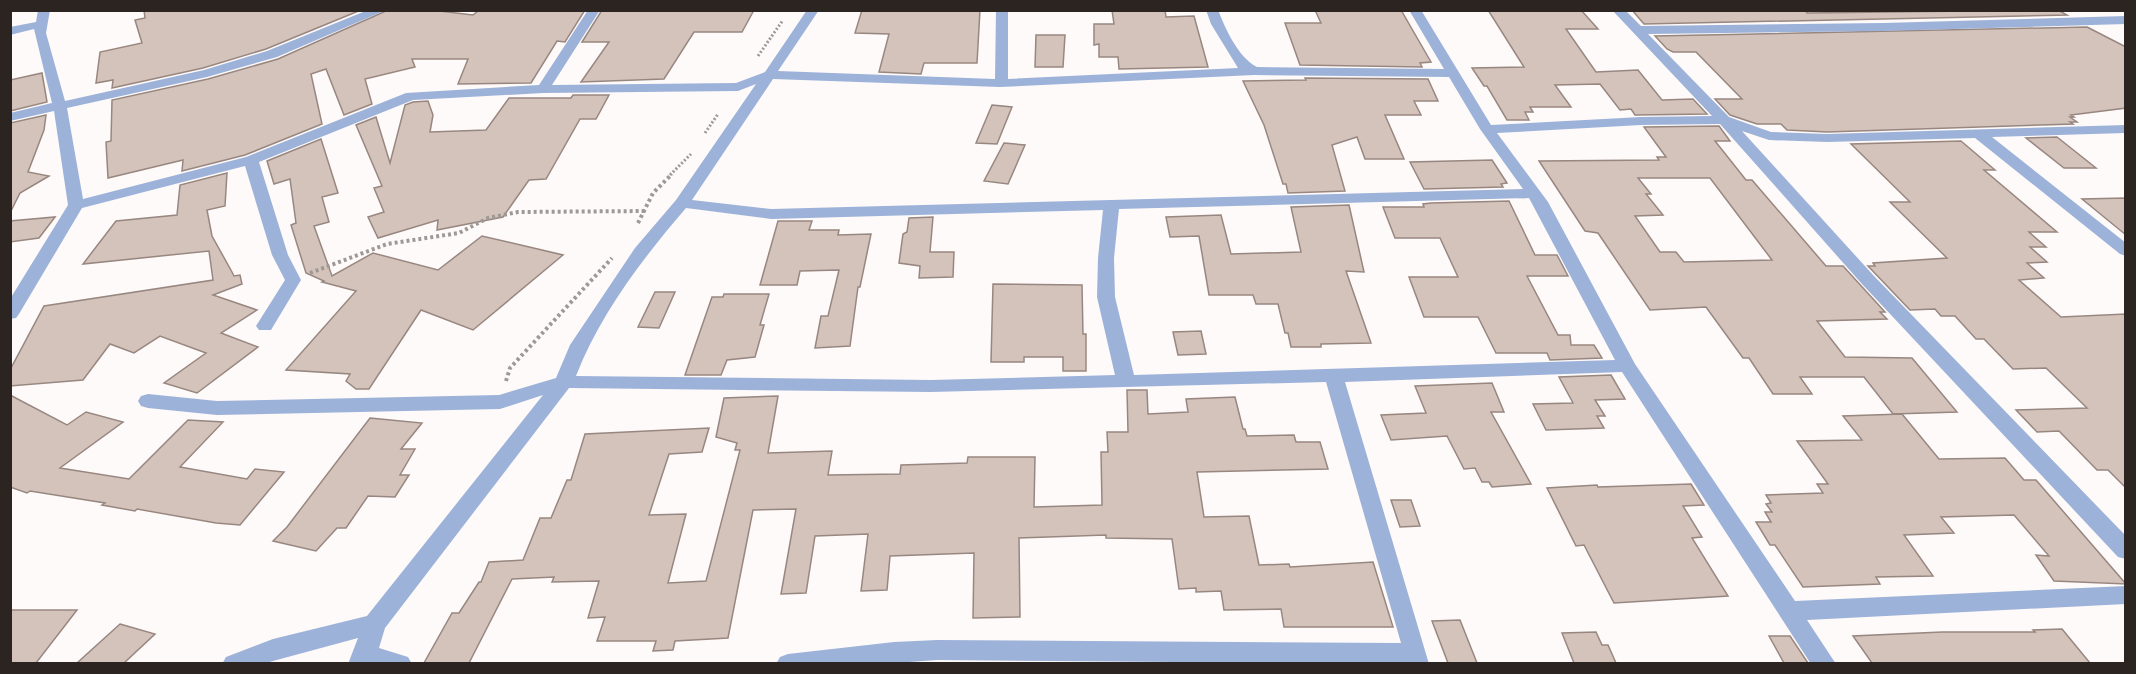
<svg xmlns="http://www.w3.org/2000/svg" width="2136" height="674" font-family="'Titillium Web',sans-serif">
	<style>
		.building { fill: #d4c3ba; stroke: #988780; stroke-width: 1.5; fill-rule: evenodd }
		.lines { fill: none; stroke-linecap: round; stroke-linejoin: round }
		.path-far1 { stroke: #9e9997; stroke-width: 3; stroke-dasharray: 2 2; stroke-linecap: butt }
		.path { stroke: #9e9997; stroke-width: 4; stroke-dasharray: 3 3; stroke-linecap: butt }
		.minor { fill: #9db2d9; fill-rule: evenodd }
	</style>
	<rect width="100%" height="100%" fill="#fefaf9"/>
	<!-- building -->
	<g class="building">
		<path d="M144 10H361L266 49 203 68 112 88 113 80 96 83 100 52 142 43 135 20 145 18Z"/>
		<path d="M388 10H431L473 15 478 11 585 10 565 42 557 41 531 83 458 84 468 59H412L415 67 365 79 372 104 344 115 326 69 311 74 322 124 245 155 182 171 183 160 108 178 106 142 111 141 112 100 208 79 278 59Z"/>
		<path d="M602 10H754L742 32H694L664 79 581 82 609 42H582Z"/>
		<path d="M862 10H980L977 63H924L921 74 879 72 889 34 855 33Z"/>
		<path d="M1112 10H1165L1166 17 1194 16 1208 67 1119 69 1118 57H1099V44L1094 45V24H1114Z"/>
		<path d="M1315 10H1401L1431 62 1420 63 1422 67 1300 65 1285 23H1321Z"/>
		<path d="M1488 10H1581L1598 29H1566L1596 72 1638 70 1662 100 1693 99 1707 114 1635 115 1631 109 1620 110 1600 84 1555 85 1571 107H1530L1533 112H1525L1529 120H1507L1487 86H1484L1472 68 1524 67Z"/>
		<path d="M1632 10H1805L1807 13 2058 10 2067 15 1644 24Z"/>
		<path d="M2087 27 2126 47V108L2071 115 2074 117H2070L2077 122H2070L2073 124 1827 132 1787 130 1781 124H1757L1730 115 1715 99H1742L1696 52H1673L1667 49 1655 36Z"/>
		<path d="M1036 35H1065L1063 67H1035Z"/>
		<path d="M42 73 47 102 10 111V80Z"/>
		<path d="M1305 78 1428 79 1438 101H1414L1421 115H1385L1404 159H1365L1357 137 1332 145 1345 191 1288 193 1286 184H1283L1264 125 1243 81 1306 80Z"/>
		<path d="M573 95H609L596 119H580L546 179 529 180 503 217 437 230 438 220 378 238 368 217 384 212 374 188 382 186 356 125 376 117 390 163 405 105 413 102 428 101 433 115 430 132 486 130 509 98H571Z"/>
		<path d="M992 105 1012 107 997 144 976 143Z"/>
		<path d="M46 115 44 130 28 172 49 176 20 193 10 213V123Z"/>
		<path d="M1719 126 1730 141H1715L1746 180H1752L1826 266H1843L1885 312H1880L1887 319 1817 321 1845 357 1912 358 1957 412 1893 414 1864 377H1800L1812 394H1773L1749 358H1743L1706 307 1650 310 1598 233 1585 231 1539 161 1659 160 1657 157H1666L1644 127ZM1638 178H1710L1772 260 1684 262 1676 252H1660L1635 216 1663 215 1646 194H1651Z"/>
		<path d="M2057 137 2096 168H2064L2026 138Z"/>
		<path d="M321 139 338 193 322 197 329 222 314 226 332 276 373 253 438 270 482 236 563 255 473 330 421 310 369 389H356L346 381 350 374 286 370 356 291 322 282 324 281 306 273 291 225 296 223 290 179 274 184 267 161Z"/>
		<path d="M1961 141 1995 170H1984L2057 232H2029L2046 247H2030L2047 262 2027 263 2044 278 2019 280 2061 317 2126 314V488L2108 470H2097L2059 431 2037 432 2016 410 2087 408 2046 368 2013 369 1984 339H1976L1955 316H1941L1935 309 1910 310 1868 266H1875L1873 263 1947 258 1890 202H1910L1851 144Z"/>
		<path d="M1004 143 1025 145 1008 184 984 181Z"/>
		<path d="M1492 160 1507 183 1501 184 1503 187 1424 189 1410 162Z"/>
		<path d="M227 173 225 206 207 210 212 236 232 272 234 276 240 275 242 284 213 295 257 310 221 333 258 347 197 393 164 383 206 353 160 336 134 353 110 344 83 380 10 386V370L44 306 213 280 209 251 83 264 116 221 177 215 180 185Z"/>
		<path d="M2126 198V235L2082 199Z"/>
		<path d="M1509 201 1535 255H1557L1568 276H1527L1558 335H1570L1571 345H1594L1602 358 1550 360 1547 353H1496L1478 317H1424L1409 277H1458L1440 238H1395L1383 207H1424L1423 204 1431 203Z"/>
		<path d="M1349 205 1364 272 1346 271 1371 343 1321 344V347H1291L1288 333H1285L1278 304H1256L1253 295H1209L1199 236 1170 237 1166 217 1221 215 1231 254 1301 252 1291 207Z"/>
		<path d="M55 217 39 238 10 242V221Z"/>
		<path d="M933 217 930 252H954L953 277 919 278 920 266 899 263 903 234 907 232 909 218Z"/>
		<path d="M778 221H812L809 230H839L838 235 871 234 860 287H858L850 346 815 348 821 316H828L839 270 800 271 797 285H760Z"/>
		<path d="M993 284 1082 285 1083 334H1086V371H1063V357H1024V362H991Z"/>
		<path d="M655 292H675L659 328 638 327Z"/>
		<path d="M724 294H769L760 325H764L755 357 727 360 721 375H685L712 297H723Z"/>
		<path d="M1201 331 1206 354 1178 355 1173 332Z"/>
		<path d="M1611 375 1625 399 1595 400 1605 416H1597L1604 428 1546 430 1533 404 1573 403 1559 377Z"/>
		<path d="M1492 383 1504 412H1491L1531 484 1492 487 1489 482H1482L1475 468 1464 469 1447 436 1391 440 1381 415 1426 413 1415 386Z"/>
		<path d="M1127 390H1147L1148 414 1188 412 1186 399 1235 397 1243 429H1245L1247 436 1294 435 1296 442H1320L1328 469 1197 472 1204 517 1249 516 1259 565 1289 564 1290 567 1373 562 1393 627H1284L1281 609 1224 610 1221 591 1196 592V588L1179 589 1172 539 1106 538V535L1019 538 1020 617 973 618 974 553 890 556 887 590 861 591 868 534 815 536 806 593 781 594 796 509 753 510 728 638 675 641 673 650 653 651 656 641H597L605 617 588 618 599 581 552 582 554 577 512 579 469 663H424L452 613H459L479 582H481L489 562 523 560 540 518H551L567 480H571L585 434 709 428 702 452 669 454 649 515 686 514 668 583 706 581 740 450H735L737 443 716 437 724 398 778 396 768 453 832 451 828 475 900 474 901 465 967 463 968 457H1035L1034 507 1102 505 1101 452H1108L1107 432H1128Z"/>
		<path d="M10 395 67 425 86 412 123 422 60 468 129 479 188 420 223 422 180 467 247 479 255 469 284 472 240 525 216 523 137 509 135 511 102 505 105 503 30 491 27 493 10 487Z"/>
		<path d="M1902 414 1939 459 2005 458 2024 480H2036L2126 584 2054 581 2036 555 2049 556 2014 515 1941 517 1954 533 1904 535 1933 576 1876 577 1880 584 1803 587 1775 545H1770L1756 522H1771L1765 512H1772L1766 504 1771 503 1766 495 1823 493 1817 484H1828L1797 441 1862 440 1843 416Z"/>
		<path d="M370 418 422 423 401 449H415L400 475H409L395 497 368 496 346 528H337L316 551 273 541 287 527Z"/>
		<path d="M1691 484 1704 505 1683 506 1702 537 1692 538 1728 596 1614 603 1584 545 1576 546 1547 488 1597 485 1598 487Z"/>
		<path d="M1391 500H1411L1420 526 1400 527Z"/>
		<path d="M10 610H77L36 663H10Z"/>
		<path d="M1460 620 1477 663H1448L1432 621Z"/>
		<path d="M120 624 155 634 124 663H77Z"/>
		<path d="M2062 629 2090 663H1872L1853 636 1942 632H2035L2033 630Z"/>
		<path d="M1596 632 1602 645H1608L1616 663H1574L1562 633Z"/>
		<path d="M1769 636H1790L1808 663H1784Z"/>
	</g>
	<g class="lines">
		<!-- path-far1 -->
		<g class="path-far1">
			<path d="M758 56 783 20"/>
			<path d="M705 133 718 114"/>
			<path d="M670 175 691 154"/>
		</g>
		<!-- path -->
		<g class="path">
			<path d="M638 223 653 193 672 174"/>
			<path d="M310 273 387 244 459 233 488 218 518 212 646 211"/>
			<path d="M506 381 510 368 612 258"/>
		</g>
		<!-- minor -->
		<path class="minor" d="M38 10H50L46 33 65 101 204 70 267 51 368 10H386L277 57 207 77 67 108 83 199 246 157 406 93 539 85 588 10H600L552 85 736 83 765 72 807 10H819L778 71 995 79 996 10H1008V79L1238 68 1211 24 1206 10H1218C1226 30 1238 57 1257 67L1444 69 1409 10H1421L1491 125 1641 117 1712 116 1612 10H1625L1641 26 1883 23 2126 16V24L1883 31 1648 34 1729 117 1771 132 1827 134 2126 125V133L1992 137 2126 243V256L2120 254 1975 138 1827 142 1769 140 1742 131 1874 276 2126 536V559L2118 557 1862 284 1720 124 1641 125 1497 133 1548 202 1635 364 1795 601 2126 586V604L1807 620 1836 664H1811L1622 372 1345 382 1429 664 937 660 881 664H776L780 657 788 654 894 642 937 640 1401 643 1326 382 931 392 569 388 385 628 379 648 408 657 412 664H348L358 638 262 664H222L226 657 273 639 367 616 543 395 500 409 217 415 148 408 141 406 138 401 141 396 148 394 217 401 499 395 556 378 570 345 635 248 676 200 756 84 738 91 543 93 413 100 259 162 288 255 301 280 271 330H259L256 326 285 280 272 255 245 166 82 208 19 314 16 318 10 319V299L68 205 54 111 10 121V113L52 103 34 29 10 35V27L36 22ZM1254 75 1449 77 1480 129 1523 189 771 209 692 200 773 79 1000 87ZM1529 198 1615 360 1134 375 1115 297 1114 258 1119 209ZM686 208 771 219 1103 210 1098 258 1097 297 1115 375 931 380 576 376C600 314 643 258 686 208Z"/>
	</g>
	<!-- border -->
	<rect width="2136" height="674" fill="none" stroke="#2b2421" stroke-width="24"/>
</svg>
